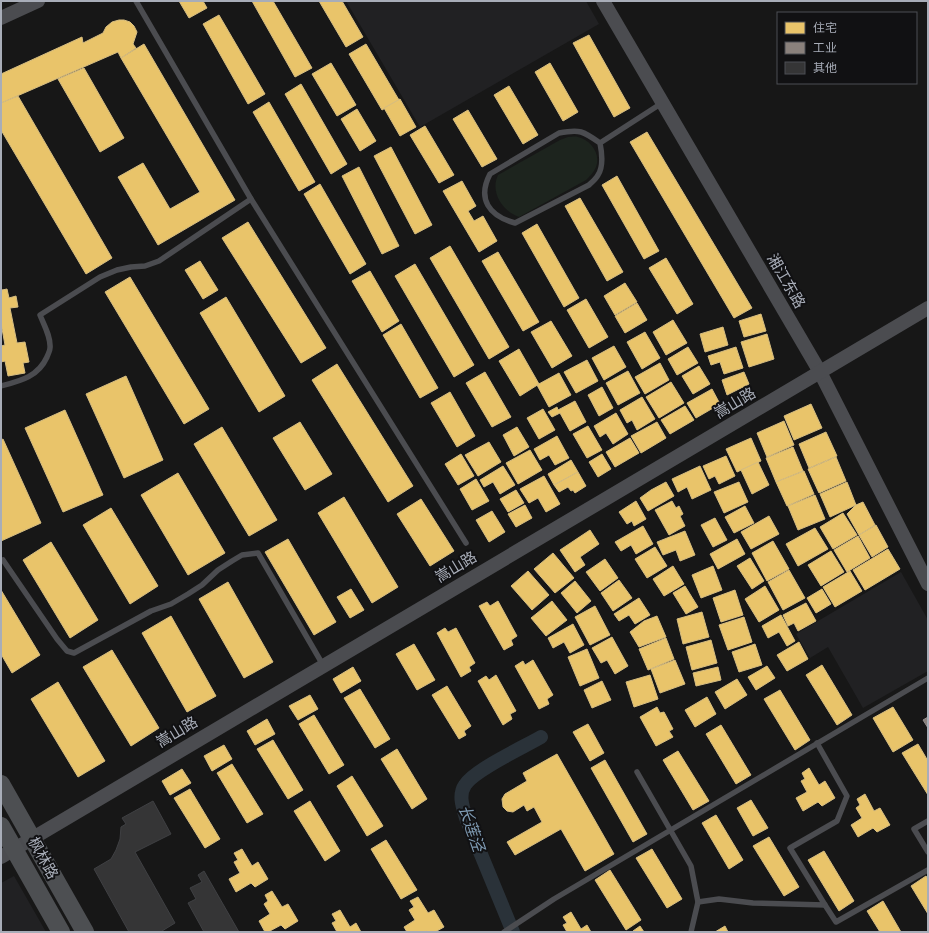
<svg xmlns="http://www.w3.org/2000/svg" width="929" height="933" font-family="'Exo 2','Noto Sans SC',sans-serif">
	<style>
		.built { fill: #212123 }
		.green { fill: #1d241e }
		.homes { fill: #e9c46a; stroke: #d6bd81 }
		.industry { fill: #8a817c; stroke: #938e8e }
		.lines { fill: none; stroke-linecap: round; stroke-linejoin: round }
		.canal { stroke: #2a3239; stroke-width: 14 }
		.building { fill: #353536; stroke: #3f4043 }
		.service { stroke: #4b4c50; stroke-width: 5.5 }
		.tertiary { stroke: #4b4c50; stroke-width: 14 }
		.primary { stroke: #4d4f52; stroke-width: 18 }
		.labels { text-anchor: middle; stroke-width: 4; stroke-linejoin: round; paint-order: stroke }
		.street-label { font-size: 15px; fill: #a8adb8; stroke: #111113 }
		.water-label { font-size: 16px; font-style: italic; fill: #7f9bb3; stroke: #111113 }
	</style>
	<rect width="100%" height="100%" fill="#171717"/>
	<!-- built -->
	<g class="built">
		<path d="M346 1H586L599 24 420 127Z"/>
		<path d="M901 572 928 620V671L863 708 828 647 810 658 796 634Z"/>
		<path d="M14 876 46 932H1V883Z"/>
	</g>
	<!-- green -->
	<path class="green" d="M568 137C571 137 575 136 578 137 591 140 601 154 596 167 594 172 590 176 586 180L519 217C502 211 490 192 498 175L560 140Z"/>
	<!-- homes -->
	<g class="homes">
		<path d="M179 1H203L207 8 189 18Z"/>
		<path d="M252 1H273L312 68 295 77Z"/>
		<path d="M319 1H342L363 37 346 47Z"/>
		<path d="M219 15 265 94 248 104 203 24Z"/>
		<path d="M119 20H124L130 22 134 26 137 32 133 44 136 48 121 58 118 52 1 103V74L82 37 83 43 103 33 106 27 112 22Z"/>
		<path d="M589 35 630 108 614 117 573 43Z"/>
		<path d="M144 44 235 200 158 245 118 177 143 163 170 209 200 192 121 58Z"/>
		<path d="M366 44 399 100 382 110 349 54Z"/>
		<path d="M331 63 356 105 337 116 312 74Z"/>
		<path d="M550 63 578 112 563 121 535 72Z"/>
		<path d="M84 68 124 138 100 152 58 79Z"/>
		<path d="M301 84 347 164 331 174 285 94Z"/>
		<path d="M509 86 538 135 523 144 494 95Z"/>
		<path d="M18 96 112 258 86 274 1 130V103Z"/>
		<path d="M400 99 416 127 400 136 384 108Z"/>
		<path d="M269 102 315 182 299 191 253 112Z"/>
		<path d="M357 109 376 141 360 151 341 119Z"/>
		<path d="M468 110 497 159 482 167 453 119Z"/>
		<path d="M425 126 454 175 439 183 410 135Z"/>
		<path d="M647 132 752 308 734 318 630 142Z"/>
		<path d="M391 147 432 225 415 234 374 156Z"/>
		<path d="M359 167 399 246 382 254 342 176Z"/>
		<path d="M617 176 659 251 644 259 602 185Z"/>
		<path d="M462 181 476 206 468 211 474 221 483 216 497 241 479 252 443 191Z"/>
		<path d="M320 184 366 264 350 274 304 194Z"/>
		<path d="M580 198 623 272 607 281 565 206Z"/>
		<path d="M248 222 326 348 301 363 222 238Z"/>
		<path d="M537 224 579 298 564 307 522 233Z"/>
		<path d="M450 246 509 347 489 359 430 258Z"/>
		<path d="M498 252 539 322 523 331 482 261Z"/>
		<path d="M666 258 693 304 677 314 649 268Z"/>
		<path d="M200 261 218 290 203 299 185 270Z"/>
		<path d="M415 264 474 365 454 377 395 276Z"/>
		<path d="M370 271 399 321 382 332 352 281Z"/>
		<path d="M130 277 209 409 184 424 105 292Z"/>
		<path d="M625 283 637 302 615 315 604 296Z"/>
		<path d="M1 288 2 290 7 289 9 298 16 296 18 307 10 308 17 343 25 342 29 362 23 363 25 373 8 376 5 361 1 362V346L5 345 1 323Z"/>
		<path d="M226 297 285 396 259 412 200 313Z"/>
		<path d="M586 299 608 337 589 348 567 310Z"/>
		<path d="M637 303 647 320 625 333 615 316Z"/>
		<path d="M761 314 766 331 744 337 739 321Z"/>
		<path d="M673 320 687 343 666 355 653 332Z"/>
		<path d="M551 321 572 356 552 368 531 332Z"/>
		<path d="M401 324 438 388 420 398 383 335Z"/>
		<path d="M723 327 728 345 705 352 700 334Z"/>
		<path d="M645 332 660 358 642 369 627 342Z"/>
		<path d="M767 334 774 359 749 367 741 342Z"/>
		<path d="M614 346 626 367 604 380 592 358Z"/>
		<path d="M688 347 698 363 677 375 668 359Z"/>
		<path d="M736 347 743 368 724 374 720 362 711 365 708 356Z"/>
		<path d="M519 349 539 384 520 396 499 361Z"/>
		<path d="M587 360 598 381 576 393 564 372Z"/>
		<path d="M660 363 669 380 645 394 635 377Z"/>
		<path d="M337 364 413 486 388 502 312 380Z"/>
		<path d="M699 366 710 384 693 394 682 376Z"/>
		<path d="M628 371 640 393 618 405 606 383Z"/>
		<path d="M485 372 511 417 492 427 466 383Z"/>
		<path d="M744 372 749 384 727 395 722 380Z"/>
		<path d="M559 373 571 395 549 407 537 385Z"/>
		<path d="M126 376 163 460 124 478 86 394Z"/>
		<path d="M671 382 684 403 659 418 646 397Z"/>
		<path d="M602 387 613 408 599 416 588 395Z"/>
		<path d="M712 389 720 404 696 418 687 403Z"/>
		<path d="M450 392 475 436 457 447 431 403Z"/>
		<path d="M642 397 655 419 637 430 632 420 627 423 620 410Z"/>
		<path d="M575 401 586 422 570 431 560 413 552 417 548 412 557 407 558 410Z"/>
		<path d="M811 404 822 428 794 440 784 416Z"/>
		<path d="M685 406 694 420 670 434 661 420Z"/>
		<path d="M543 409 555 430 539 439 527 418Z"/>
		<path d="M65 410 103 495 63 512 25 428Z"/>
		<path d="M616 413 628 434 613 444 606 433 600 437 594 426Z"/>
		<path d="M784 421 794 445 767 457 757 433Z"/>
		<path d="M300 422 332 474 305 490 273 438Z"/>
		<path d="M657 422 666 438 641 453 631 436Z"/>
		<path d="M588 426 602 450 587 458 573 434Z"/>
		<path d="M222 427 277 520 249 536 194 444Z"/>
		<path d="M517 427 529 447 514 456 503 435Z"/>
		<path d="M826 432 837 456 809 468 799 444Z"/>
		<path d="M557 436 569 458 555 465 549 455 540 460 534 449Z"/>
		<path d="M630 438 639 453 615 467 606 452Z"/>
		<path d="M751 438 761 461 737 472 726 449Z"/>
		<path d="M3 439 41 523 1 541V440Z"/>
		<path d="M489 442 501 462 478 476 465 455Z"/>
		<path d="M793 447 803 471 776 482 766 458Z"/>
		<path d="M530 450 542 470 518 484 506 463Z"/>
		<path d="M461 454 474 476 458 485 445 464Z"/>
		<path d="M602 454 611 469 598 477 589 462Z"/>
		<path d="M726 456 735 476 719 484 715 476 709 479 703 466Z"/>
		<path d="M836 457 846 481 819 493 808 469Z"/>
		<path d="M571 460 578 472 554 485 548 474Z"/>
		<path d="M758 462 769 485 752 494 741 470Z"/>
		<path d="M503 466 515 485 500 494 493 482 484 487 480 480Z"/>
		<path d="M700 466 711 490 692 499 687 487 678 492 672 479Z"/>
		<path d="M804 471 814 494 787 506 776 482Z"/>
		<path d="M578 472 586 486 575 493 573 490 571 491 568 487 559 492 554 485Z"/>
		<path d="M178 473 225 553 188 575 141 495Z"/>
		<path d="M544 476 560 504 546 512 538 498 529 503 520 489Z"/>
		<path d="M476 479 489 501 472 510 460 489Z"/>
		<path d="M666 482 674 496 648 511 640 498 651 490Z"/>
		<path d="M739 482 748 502 724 513 714 492Z"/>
		<path d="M847 482 856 505 830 517 820 494Z"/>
		<path d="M516 490 524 503 508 512 500 499Z"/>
		<path d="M815 495 825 519 798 530 788 506Z"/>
		<path d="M344 497 398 587 372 603 318 513Z"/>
		<path d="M421 499 454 551 430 566 397 514Z"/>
		<path d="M636 501 646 519 634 526 632 521 627 524 619 512Z"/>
		<path d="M672 501 676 508 679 506 683 514 680 516 685 526 669 535 655 510Z"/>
		<path d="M863 502 875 525 859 535 847 514 856 505Z"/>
		<path d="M525 505 532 518 516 527 508 514Z"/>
		<path d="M745 506 754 523 734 533 725 517Z"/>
		<path d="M111 508 158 586 130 604 83 525Z"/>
		<path d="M492 511 505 532 489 542 476 520Z"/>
		<path d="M843 513 857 535 833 549 820 527Z"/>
		<path d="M769 516 779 534 751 549 741 532Z"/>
		<path d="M715 518 727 540 713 547 701 525Z"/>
		<path d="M876 525 888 547 872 557 859 535Z"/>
		<path d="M643 526 653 544 636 554 631 545 621 551 615 542Z"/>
		<path d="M815 528 828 549 798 566 786 544Z"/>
		<path d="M590 530 599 544 580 557 585 565 575 572 560 550Z"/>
		<path d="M685 531 695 555 680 561 676 550 663 555 657 542Z"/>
		<path d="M858 536 870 558 847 572 834 550Z"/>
		<path d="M288 539 336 622 314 635 265 552Z"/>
		<path d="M737 539 745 554 718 569 710 554Z"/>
		<path d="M773 541 789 569 767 581 752 553Z"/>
		<path d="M51 542 98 620 70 638 23 560Z"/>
		<path d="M655 547 667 566 647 578 635 559Z"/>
		<path d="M888 549 900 569 865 590 853 570Z"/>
		<path d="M831 551 844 572 821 586 808 565Z"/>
		<path d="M553 553 574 578 555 593 534 569Z"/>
		<path d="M750 558 764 581 752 589 737 566Z"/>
		<path d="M605 559 618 578 600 591 586 572Z"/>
		<path d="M673 566 684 584 664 596 653 579Z"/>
		<path d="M713 566 722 590 701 598 692 575Z"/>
		<path d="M789 570 805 598 783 610 768 582Z"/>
		<path d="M528 571 549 595 532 610 511 586Z"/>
		<path d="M850 571 862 591 835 607 823 587Z"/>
		<path d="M619 580 632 598 613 611 601 593Z"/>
		<path d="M575 581 591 601 577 613 561 593Z"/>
		<path d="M228 582 273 662 244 678 199 599Z"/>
		<path d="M685 586 698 607 686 614 673 593Z"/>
		<path d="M765 586 779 610 759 622 745 599Z"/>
		<path d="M351 589 364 610 350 618 337 597Z"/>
		<path d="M822 589 831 604 816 613 807 598Z"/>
		<path d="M1 590 40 655 12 673 1 654Z"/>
		<path d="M735 590 743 615 721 622 713 598Z"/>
		<path d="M639 598 650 615 635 624 629 615 619 621 614 614Z"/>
		<path d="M498 601 517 636 511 640 513 645 504 650 479 606 487 602 490 606Z"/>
		<path d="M552 601 567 620 546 636 531 618Z"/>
		<path d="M806 603 816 621 798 631 794 623 788 626 783 615Z"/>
		<path d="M595 606 610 635 590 645 575 617Z"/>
		<path d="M702 612 709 637 683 644 677 619Z"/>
		<path d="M781 615 795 641 787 646 779 632 768 638 762 626Z"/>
		<path d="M171 616 216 696 187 712 142 633Z"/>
		<path d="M657 616 666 637 639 647 630 632 644 621Z"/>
		<path d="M744 617 752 642 728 650 719 625Z"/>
		<path d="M573 624 584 645 570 653 564 642 553 648 548 638Z"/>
		<path d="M445 628 448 632 456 628 475 663 469 667 471 671 461 677 437 633Z"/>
		<path d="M612 637 628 666 615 674 607 660 601 663 592 648Z"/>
		<path d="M666 638 674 659 648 670 639 649Z"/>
		<path d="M711 640 717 663 692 670 686 647Z"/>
		<path d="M799 642 808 659 787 671 777 655Z"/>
		<path d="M414 644 435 680 417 690 396 654Z"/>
		<path d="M755 644 762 665 739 672 732 652Z"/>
		<path d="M587 649 599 678 580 686 568 657Z"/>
		<path d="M112 650 159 728 131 746 83 667Z"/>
		<path d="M533 660 553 695 547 699 549 704 539 709 515 666 523 661 525 665Z"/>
		<path d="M675 660 685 684 660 693 651 669Z"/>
		<path d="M822 665 852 715 837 725 806 675Z"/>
		<path d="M767 666 775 678 756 690 748 677Z"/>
		<path d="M353 667 361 681 341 693 333 679Z"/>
		<path d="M718 667 721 680 696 686 693 673Z"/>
		<path d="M496 675 516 711 510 714 512 719 503 725 478 681 486 676 489 680Z"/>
		<path d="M650 675 658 699 634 707 626 682Z"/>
		<path d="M737 679 747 695 725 709 715 692Z"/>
		<path d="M602 681 611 700 592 708 584 690Z"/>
		<path d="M58 682 105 761 78 777 31 699Z"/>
		<path d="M447 686 471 726 464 731 466 735 459 739 432 695Z"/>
		<path d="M360 689 390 739 375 748 344 698Z"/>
		<path d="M780 690 810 740 795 750 764 699Z"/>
		<path d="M310 695 318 709 298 720 289 706Z"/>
		<path d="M707 697 716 714 695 727 685 710Z"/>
		<path d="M657 707 660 713 664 712 673 729 669 731 673 737 656 746 640 717Z"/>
		<path d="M893 707 913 740 893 752 873 718Z"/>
		<path d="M314 715 344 765 329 774 299 724Z"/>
		<path d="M267 719 275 734 255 745 247 731Z"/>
		<path d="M588 724 604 753 590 761 573 732Z"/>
		<path d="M721 725 751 775 736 784 706 734Z"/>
		<path d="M273 740 303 790 288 799 257 749Z"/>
		<path d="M918 744 928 761V795L902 753Z"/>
		<path d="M224 745 232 759 212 771 204 756Z"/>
		<path d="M397 749 427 799 412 809 381 759Z"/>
		<path d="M678 751 709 801 693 810 663 760Z"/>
		<path d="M557 754 614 854 585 871 561 829 515 855 507 842 542 822 534 807 527 811 524 805 513 812 507 811 503 807 502 799 505 794 527 781 523 773Z"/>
		<path d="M605 760 647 834 633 842 591 768Z"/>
		<path d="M232 764 263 814 247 823 217 773Z"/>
		<path d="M809 768 819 785 825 781 835 798 822 806 818 802 803 811 796 798 807 792 801 781 805 779 802 773Z"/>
		<path d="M182 769 191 783 170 795 162 781Z"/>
		<path d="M352 776 383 826 367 836 337 786Z"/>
		<path d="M190 789 220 839 205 848 174 798Z"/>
		<path d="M865 794 874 811 880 808 890 825 877 832 873 828 858 837 851 825 862 818 856 808 860 805 857 799Z"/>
		<path d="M751 800 768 828 753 836 737 808Z"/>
		<path d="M310 801 340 851 325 861 294 811Z"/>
		<path d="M716 815 743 860 729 869 702 823Z"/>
		<path d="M769 837 799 887 784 896 753 846Z"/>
		<path d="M386 840 417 890 401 899 371 849Z"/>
		<path d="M242 849 252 866 258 862 268 879 255 887 251 883 236 892 229 879 240 873 234 862 238 860 234 853Z"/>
		<path d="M652 849 682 899 667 908 636 858Z"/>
		<path d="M824 851 854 901 839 911 808 860Z"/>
		<path d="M610 870 641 920 626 930 595 880Z"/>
		<path d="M926 876 928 879V914L911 886Z"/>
		<path d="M272 891 282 907 288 904 298 921 285 929 281 925 268 932H265L259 921 270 914 264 904 268 901 265 895Z"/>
		<path d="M418 897 428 913 434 910 444 927 435 932H428L427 931 425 932H407L404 927 415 920 409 910 414 907 410 901Z"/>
		<path d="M883 901 901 932H880L867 911Z"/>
		<path d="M340 910 350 927 356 923 361 932H337L332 923 336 921 332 914Z"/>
		<path d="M571 912 581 929 587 925 591 932H567L563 925 567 923 563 917Z"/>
		<path d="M640 926 644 932H634L633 931Z"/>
		<path d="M725 926 728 932H715Z"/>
	</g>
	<!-- industry -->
	<path class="industry" d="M928 717V728L923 720Z"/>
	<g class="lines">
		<!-- canal -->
		<path class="canal" d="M513 932 466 818C463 808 458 795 465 785 474 770 524 747 541 737"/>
	</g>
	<!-- building -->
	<g class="building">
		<path d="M153 801 171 834 135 852 175 923 162 931V932H129L94 869 111 859 116 850 120 839 121 827 126 824 122 818Z"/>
		<path d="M204 871 239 932H204L188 903 196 899 190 888 202 882 198 875Z"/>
	</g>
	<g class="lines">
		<!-- service -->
		<g class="service">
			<path d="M136 1 251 199 466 543"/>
			<path d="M600 143C602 153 604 166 598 175 596 179 592 182 589 185L515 223C489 216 477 199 490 174L559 133C580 129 583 131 600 143L662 103"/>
			<path d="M1 386C20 381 38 377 47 357 48 354 50 351 50 348 51 337 44 325 40 315L100 277 117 270 131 267 145 266 159 261 251 199"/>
			<path d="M3 560 57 639 67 651 74 653 151 611 171 604 188 594 202 585 218 570 232 561 242 555 258 553 323 665"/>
			<path d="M637 772 691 866 698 902 691 932"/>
			<path d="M928 821 914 829 928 852"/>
			<path d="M698 902 719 899 753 903 825 905 790 848 837 821 847 796 817 743"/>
			<path d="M825 905 836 922 928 870"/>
			<path d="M504 932 554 899 928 678"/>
		</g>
		<!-- tertiary -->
		<g class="tertiary">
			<path d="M603 1 820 372 928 584"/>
			<path d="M1 18 38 1"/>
			<path d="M1 857 928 308"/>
		</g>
		<!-- primary -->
		<g class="primary">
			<path d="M1 784 85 932"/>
			<path d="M1 826 61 932"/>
		</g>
	</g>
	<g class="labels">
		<!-- street labels -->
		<g class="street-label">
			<text transform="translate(786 281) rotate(60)" y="5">湘江东路</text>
			<text transform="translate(735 403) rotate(-31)" y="5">嵩山路</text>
			<text transform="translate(456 567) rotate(-31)" y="5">嵩山路</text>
			<text transform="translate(177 732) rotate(-31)" y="5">嵩山路</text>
			<text transform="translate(43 858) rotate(61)" y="5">枫林路</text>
		</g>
		<!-- water labels -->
		<g class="water-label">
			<text transform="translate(472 828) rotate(71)" y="6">长莲泾</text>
		</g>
	</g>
	<!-- border -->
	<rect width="929" height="933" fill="none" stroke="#a8adb8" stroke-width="4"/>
	<!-- legend -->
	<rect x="777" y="12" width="140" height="72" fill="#111113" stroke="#4d4f55"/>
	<rect x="785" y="22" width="20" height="12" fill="#e9c46a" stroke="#4d4f55"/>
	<text x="813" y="32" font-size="12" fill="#a8adb8">住宅</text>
	<rect x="785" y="42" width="20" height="12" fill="#8a817c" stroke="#4d4f55"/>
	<text x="813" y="52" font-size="12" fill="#a8adb8">工业</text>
	<rect x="785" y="62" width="20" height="12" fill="#353536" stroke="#4d4f55"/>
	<text x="813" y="72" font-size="12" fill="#a8adb8">其他</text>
</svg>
